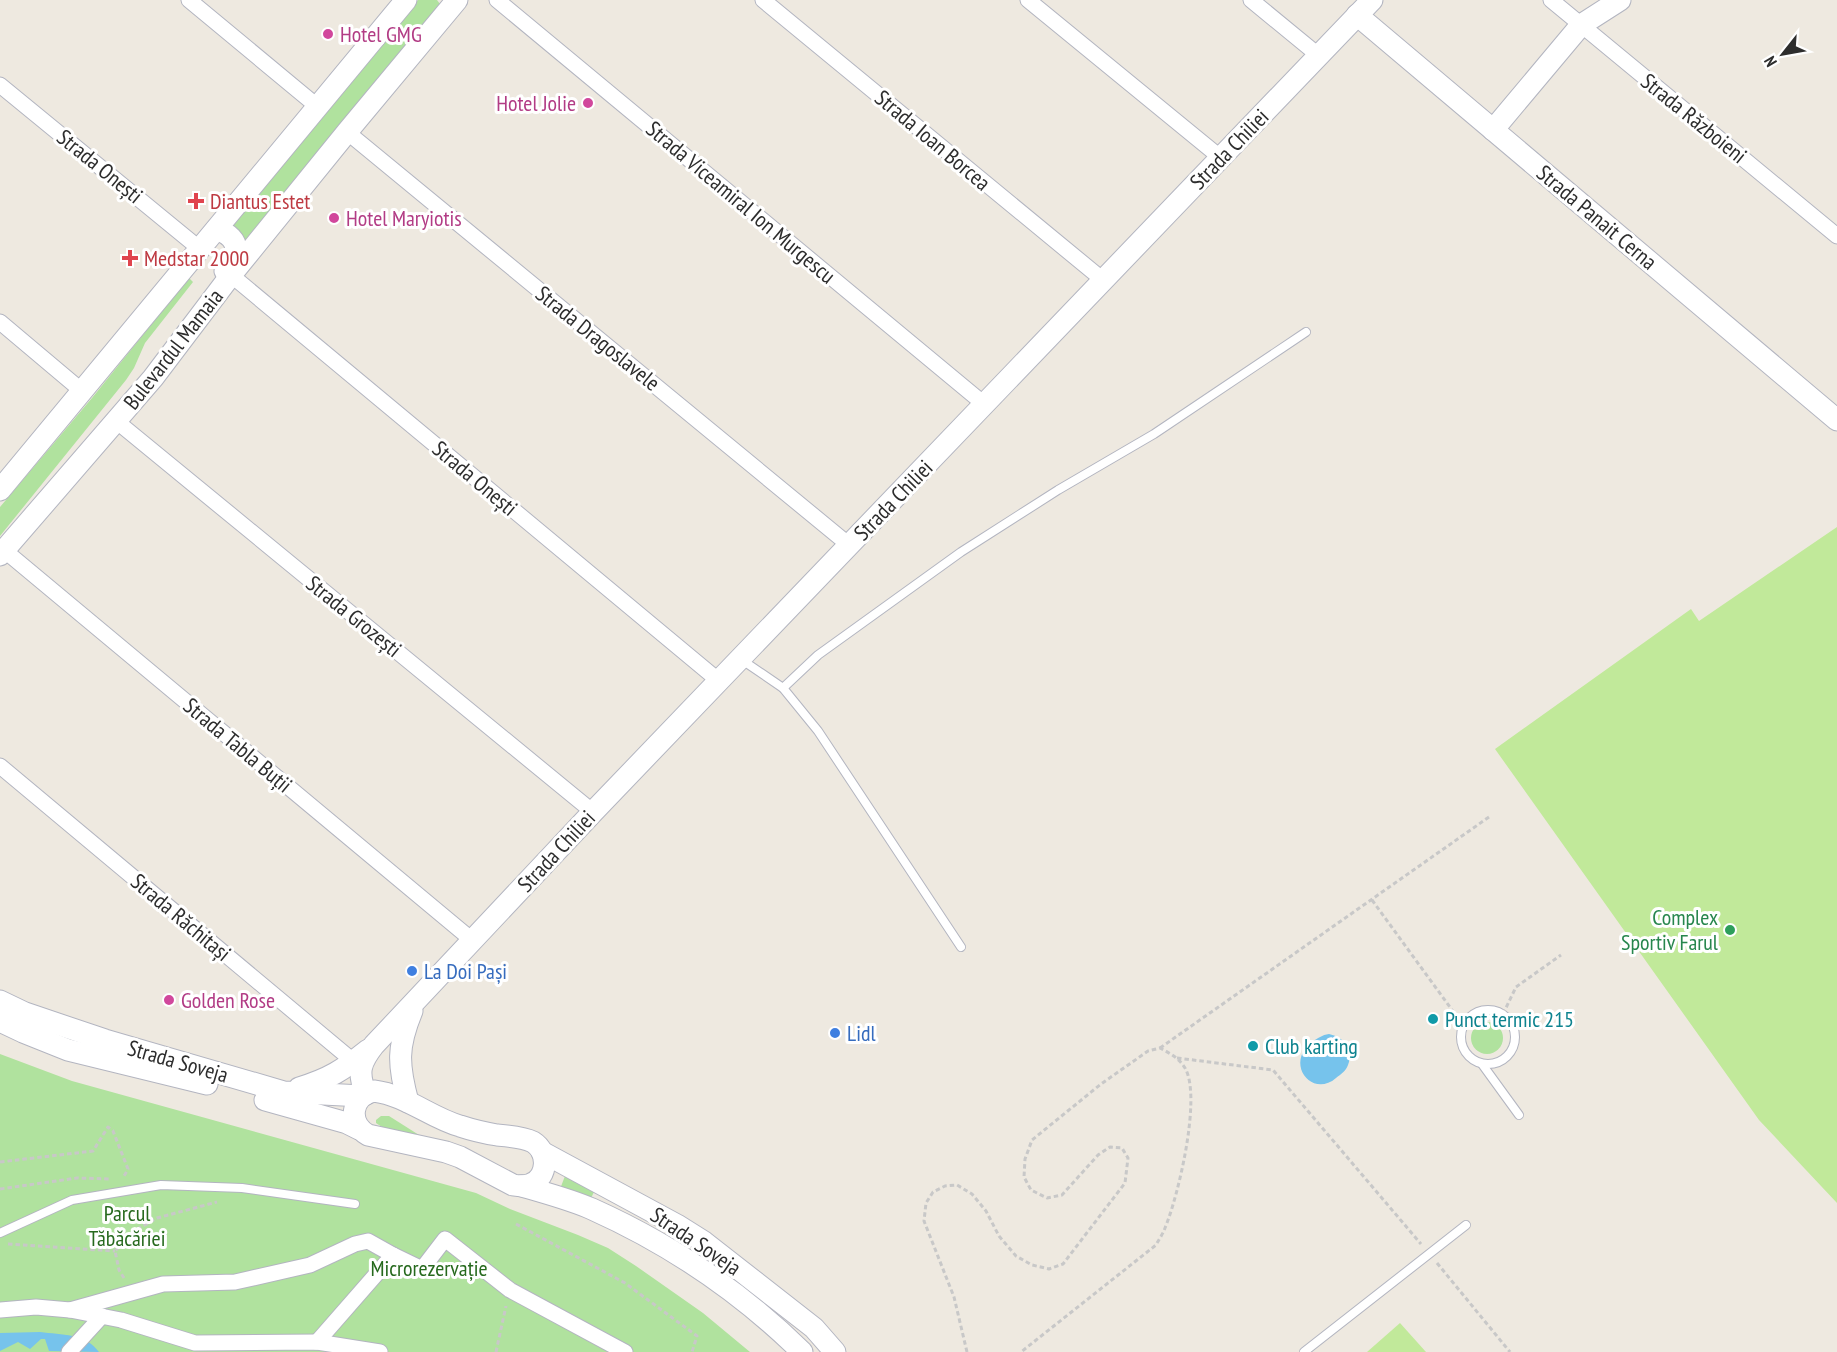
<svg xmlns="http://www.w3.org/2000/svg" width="1837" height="1352" font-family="'PT Sans Narrow',sans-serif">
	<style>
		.green { fill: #b0e29e }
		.pitch { fill: #c1e99a }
		.water { fill: #76c3ec }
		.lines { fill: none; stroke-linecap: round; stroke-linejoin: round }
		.lane-casing { stroke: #b3b5c0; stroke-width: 10 }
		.street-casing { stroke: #b3b5c0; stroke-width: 17 }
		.secondary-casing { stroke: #b3b5c0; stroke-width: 23 }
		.path { stroke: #c8c8c8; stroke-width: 3; stroke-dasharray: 4.5 3; stroke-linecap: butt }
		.lane { stroke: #fff; stroke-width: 8 }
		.street { stroke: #fff; stroke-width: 15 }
		.secondary { stroke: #fff; stroke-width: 21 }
		.hotel-dot { fill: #d1479c; stroke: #fff; stroke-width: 2 }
		.health-dot { fill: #e0444e; stroke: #fff; stroke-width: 2 }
		.leisure-dot { fill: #2e9e5b; stroke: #fff; stroke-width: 2 }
		.shop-dot { fill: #3f7fe0; stroke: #fff; stroke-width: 2 }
		.culture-dot { fill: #0f9aa8; stroke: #fff; stroke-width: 2 }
		.labels { text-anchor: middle; stroke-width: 6; stroke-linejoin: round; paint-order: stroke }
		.hotel-label { font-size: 22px; fill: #b23c85; stroke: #fff; text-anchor: start }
		.street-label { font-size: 22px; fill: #2d2d2d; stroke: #fff }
		.health-label { font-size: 22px; fill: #be3a42; stroke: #fff; text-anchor: start }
		.leisure-label { font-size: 22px; fill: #27864d; stroke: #fff; text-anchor: end }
		.shop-label { font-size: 22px; fill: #366cbe; stroke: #fff; text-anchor: start }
		.culture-label { font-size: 22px; fill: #0d838f; stroke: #fff; text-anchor: start }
		.park-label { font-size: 22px; fill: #26691d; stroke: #fff }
	</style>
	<rect width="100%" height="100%" fill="#eee9e0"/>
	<!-- green -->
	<g class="green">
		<path d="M418 0H437L440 4 242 244 231 227Z"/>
		<path d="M189 278 193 282 145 343 134 368 126 380 0 536V507L92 398Z"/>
		<circle cx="1487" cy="1038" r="16"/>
		<path d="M0 1054 72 1081 476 1193 510 1209 578 1235 608 1248 636 1266 703 1313 750 1352H0Z"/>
		<path d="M381 1116H389L419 1135 392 1130 382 1127 376 1123V1120Z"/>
		<path d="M565 1176 594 1192 589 1202 560 1189Z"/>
	</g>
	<!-- pitch -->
	<g class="pitch">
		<path d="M1837 527V1203L1759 1120 1495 749 1691 609 1699 621Z"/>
		<path d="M1400 1323 1426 1352H1367Z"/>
	</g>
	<!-- water -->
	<g class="water">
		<path d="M1329 1034C1343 1037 1355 1049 1348 1065 1346 1071 1341 1074 1336 1078 1312 1099 1284 1063 1312 1042 1318 1038 1322 1035 1329 1034Z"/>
		<path d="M40 1332C62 1335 85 1333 99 1352L49 1351 45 1339H41L30 1349 18 1342 0 1351V1333Z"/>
	</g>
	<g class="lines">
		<!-- lane casing -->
		<g class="lane-casing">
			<g id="lane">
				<path d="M742 660 783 688 818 731 961 947"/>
				<path d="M783 688 818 655 961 552 1058 490 1154 434 1306 332"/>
				<circle cx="1488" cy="1037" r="27"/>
				<path d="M1482 1064 1519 1115"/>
				<path d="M0 1233 72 1200 161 1185 242 1188 355 1204"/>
				<path d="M1304 1352 1466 1225"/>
			</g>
		</g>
		<!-- street casing -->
		<g class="street-casing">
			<g id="street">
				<path d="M189 0 318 107"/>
				<path d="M497 0 984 404"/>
				<path d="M763 0 1103 280"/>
				<path d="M1028 0 1221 158"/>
				<path d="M1251 0 1318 55"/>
				<path d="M1551 0 1837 236"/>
				<path d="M0 85 200 249"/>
				<path d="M347 132 849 545"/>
				<path d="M231 275 719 681"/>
				<path d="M0 322 82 391"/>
				<path d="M115 420 593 812"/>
				<path d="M4 550 472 940"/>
				<path d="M0 766 359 1066"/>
				<path d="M0 1310 36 1307 70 1310 121 1320 195 1343 317 1342 380 1352"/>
				<path d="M70 1310 163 1284 235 1282 310 1265 355 1244 368 1241 393 1255 422 1269 445 1239 510 1290 625 1352"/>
				<path d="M317 1342 393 1255"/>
				<path d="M69 1352 102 1316"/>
			</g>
		</g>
		<!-- secondary casing -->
		<g class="secondary-casing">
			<g id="secondary">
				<path d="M1357 15 1837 420"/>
				<path d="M1493 130 1581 25 1620 0"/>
				<path d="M216 230C227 232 239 241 235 254 234 260 228 266 225 271"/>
				<path d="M0 490 406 0"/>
				<path d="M0 555 153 378 231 275 347 132 457 0"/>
				<path d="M0 1001 25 1013 105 1040 284 1092 362 1096"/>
				<path d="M0 1021 23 1032 68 1050 207 1084"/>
				<path d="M299 1088C329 1079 343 1070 368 1050"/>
				<path d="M374 1091C406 1095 431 1118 460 1126 472 1130 485 1133 497 1135 508 1136 523 1137 533 1142 549 1152 548 1177 531 1184 525 1187 519 1186 513 1185L460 1157 446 1152 368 1135C347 1123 351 1096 374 1091Z"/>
				<path d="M366 1094C357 1072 360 1063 374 1045L593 812 1372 0"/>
				<path d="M265 1100 347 1123 359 1129"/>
				<path d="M408 1102C398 1065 397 1047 412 1011"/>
				<path d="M542 1152 677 1225 704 1242 814 1328 835 1352"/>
				<path d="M522 1186C545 1193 569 1199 592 1209 670 1244 741 1292 802 1352"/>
			</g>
		</g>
		<!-- path -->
		<g class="path">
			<path d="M1372 900 1463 1025"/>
			<path d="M1503 1014 1516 987 1561 955"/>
			<path d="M1160 1048 1489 817"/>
			<path d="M1177 1058 1273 1070 1421 1244"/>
			<path d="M0 1162 93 1151 108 1127 113 1131 128 1169 123 1178"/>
			<path d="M0 1189 77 1178 111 1179"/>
			<path d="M516 1224 625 1283 697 1336 692 1352"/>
			<path d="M8 1244 115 1251"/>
			<path d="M1437 1263 1510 1352"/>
			<path d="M124 1278 119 1270 115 1251 134 1231 157 1218 217 1202"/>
			<path d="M496 1352 506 1306"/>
			<path d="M967 1352 954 1297 924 1221 926 1203 933 1192 945 1186 957 1185 972 1194 986 1211 999 1236 1016 1256 1032 1265 1049 1269 1063 1264 1125 1183 1128 1158 1122 1148 1110 1147 1098 1155 1062 1195 1047 1198 1031 1190 1024 1177 1025 1159 1032 1140 1101 1084 1148 1051 1160 1048C1171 1054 1179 1058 1185 1068 1202 1097 1178 1197 1165 1228 1163 1234 1159 1239 1156 1245L1021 1352"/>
		</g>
		<!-- lane -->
		<use href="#lane" class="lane"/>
		<!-- street -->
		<use href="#street" class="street"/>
		<!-- secondary -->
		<use href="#secondary" class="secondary"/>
	</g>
	<!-- markers -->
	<g class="hotel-dot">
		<circle cx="328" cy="34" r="6"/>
		<circle cx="588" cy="103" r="6"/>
		<circle cx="334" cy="218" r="6"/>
		<circle cx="169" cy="1000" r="6"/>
	</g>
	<g class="health-dot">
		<path d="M193 192h6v6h6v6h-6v6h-6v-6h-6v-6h6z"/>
		<path d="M127 249h6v6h6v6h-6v6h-6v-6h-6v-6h6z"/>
	</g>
	<circle class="leisure-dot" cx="1730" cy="930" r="6"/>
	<g class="shop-dot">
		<circle cx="412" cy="971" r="6"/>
		<circle cx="835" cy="1033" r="6"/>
	</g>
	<g class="culture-dot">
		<circle cx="1433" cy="1019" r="6"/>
		<circle cx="1253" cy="1046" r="6"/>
	</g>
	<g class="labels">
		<!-- hotel labels -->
		<g class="hotel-label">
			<text x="340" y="42">Hotel GMG</text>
			<text x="576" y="111" text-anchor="end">Hotel Jolie</text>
			<text x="346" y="226">Hotel Maryiotis</text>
			<text x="181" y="1008">Golden Rose</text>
		</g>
		<!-- street labels -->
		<g class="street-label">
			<text transform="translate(1694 118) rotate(39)" y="8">Strada Războieni</text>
			<text transform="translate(933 140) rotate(40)" y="8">Strada Ioan Borcea</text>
			<text transform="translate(1229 149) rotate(-46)" y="8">Strada Chiliei</text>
			<text transform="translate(100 166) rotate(39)" y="8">Strada Onești</text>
			<text transform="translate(741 202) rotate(40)" y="8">Strada Viceamiral Ion Murgescu</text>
			<text transform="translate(1597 217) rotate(40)" y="8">Strada Panait Cerna</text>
			<text transform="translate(598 338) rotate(39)" y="8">Strada Dragoslavele</text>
			<text transform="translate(173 349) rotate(-52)" y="8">Bulevardul Mamaia</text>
			<text transform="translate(475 478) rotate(40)" y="8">Strada Onești</text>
			<text transform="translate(893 500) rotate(-46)" y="8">Strada Chiliei</text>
			<text transform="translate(354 616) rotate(39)" y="8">Strada Grozești</text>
			<text transform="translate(238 745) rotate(40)" y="8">Strada Tabla Buții</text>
			<text transform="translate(556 851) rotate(-47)" y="8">Strada Chiliei</text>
			<text transform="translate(181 917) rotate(40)" y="8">Strada Răchitași</text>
			<text transform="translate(178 1061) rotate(16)" y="8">Strada Soveja</text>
			<text transform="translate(696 1241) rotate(34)" y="8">Strada Soveja</text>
		</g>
		<!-- health labels -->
		<g class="health-label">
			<text x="210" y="209">Diantus Estet</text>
			<text x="144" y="266">Medstar 2000</text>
		</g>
		<!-- leisure labels -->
		<g class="leisure-label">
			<text x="1718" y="925">Complex<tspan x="1718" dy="25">Sportiv Farul</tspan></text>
		</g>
		<!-- shop labels -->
		<g class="shop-label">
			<text x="424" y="979">La Doi Pași</text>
			<text x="847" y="1041">Lidl</text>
		</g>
		<!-- culture labels -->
		<g class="culture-label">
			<text x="1445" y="1027">Punct termic 215</text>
			<text x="1265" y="1054">Club karting</text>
		</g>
		<!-- park labels -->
		<g class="park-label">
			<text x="127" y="1221">Parcul<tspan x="127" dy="25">Tăbăcăriei</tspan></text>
			<text x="429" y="1276">Microrezervație</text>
		</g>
	</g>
	<!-- north arrow -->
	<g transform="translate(1783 54) rotate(239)" stroke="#ffffff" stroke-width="4.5" paint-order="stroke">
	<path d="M0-4.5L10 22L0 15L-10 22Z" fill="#2d2d2d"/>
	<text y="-9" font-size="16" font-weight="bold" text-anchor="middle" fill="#2d2d2d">N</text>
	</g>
</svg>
